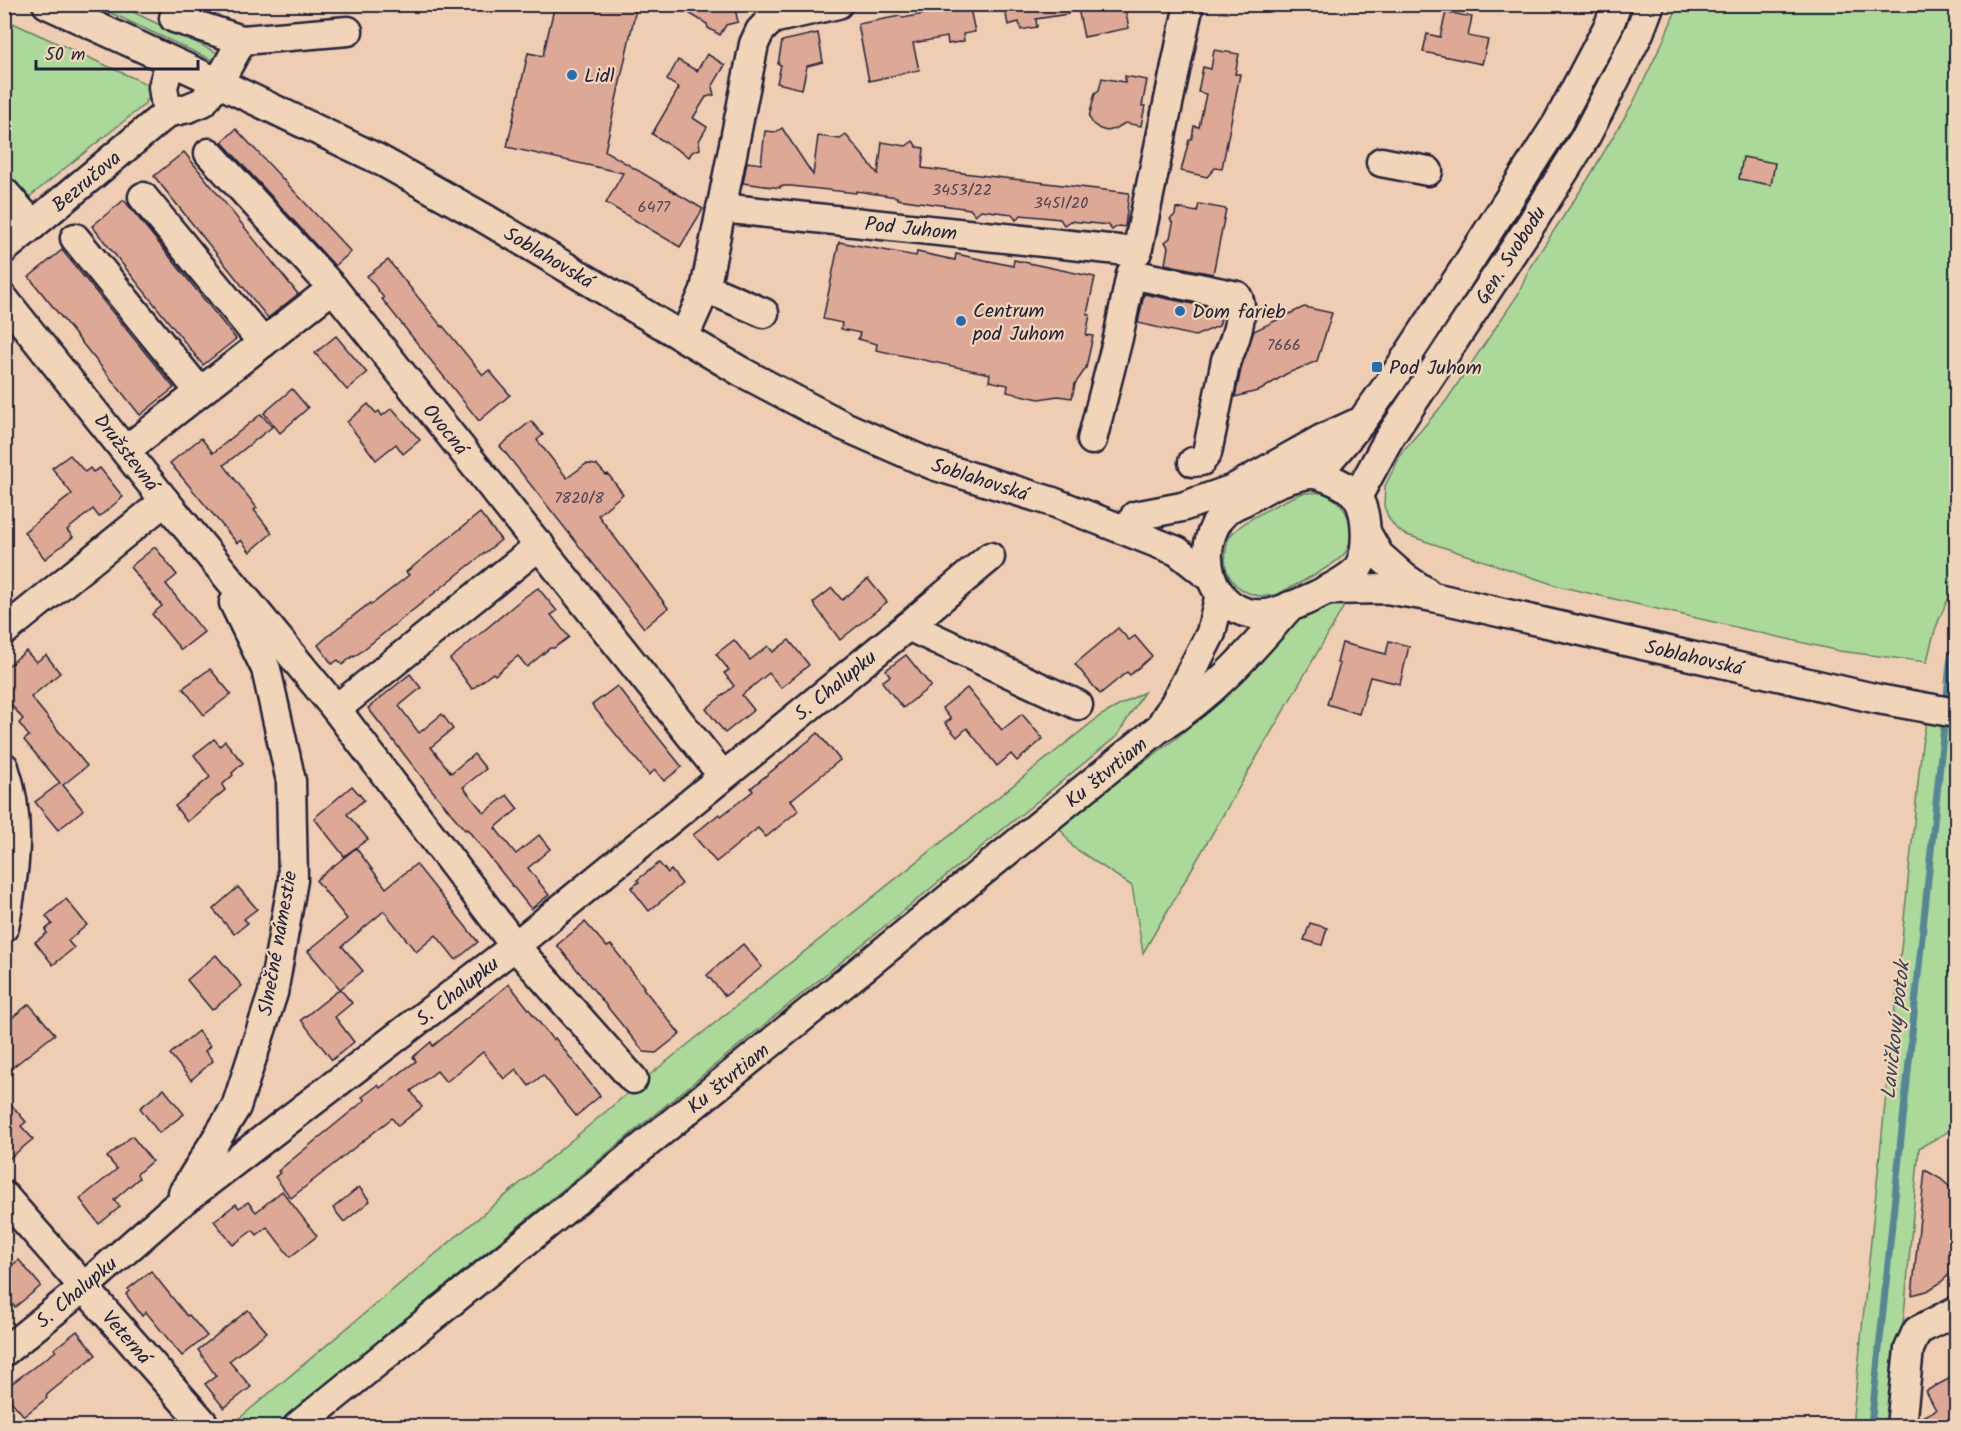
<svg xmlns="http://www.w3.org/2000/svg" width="1961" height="1431" font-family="Kalam,sans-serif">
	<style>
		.green { fill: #aad999; stroke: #667e6a; stroke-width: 1.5 }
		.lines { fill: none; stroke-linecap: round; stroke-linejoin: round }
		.stream { stroke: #568696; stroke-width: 7 }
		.building { fill: #dda996; stroke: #22223b; stroke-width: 1.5 }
		.minor-casing { stroke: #22223b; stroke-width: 33 }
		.minor { stroke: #f1d5b8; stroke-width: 28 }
		.poi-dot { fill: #1f6fb2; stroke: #f1d5b8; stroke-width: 2 }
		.labels { text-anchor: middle; stroke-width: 4.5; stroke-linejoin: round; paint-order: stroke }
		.number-label { font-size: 16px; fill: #514452 }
		.poi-label { font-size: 20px; fill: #22223b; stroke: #f1d5b8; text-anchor: start }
		.street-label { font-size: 20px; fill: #22223b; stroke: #f1d5b8 }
		.water-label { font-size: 21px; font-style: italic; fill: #334359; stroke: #f1d5b8 }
	</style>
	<rect width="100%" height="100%" fill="#efcdb2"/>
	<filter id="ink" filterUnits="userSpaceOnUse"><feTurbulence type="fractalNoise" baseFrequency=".0167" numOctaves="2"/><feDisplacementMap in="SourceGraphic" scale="12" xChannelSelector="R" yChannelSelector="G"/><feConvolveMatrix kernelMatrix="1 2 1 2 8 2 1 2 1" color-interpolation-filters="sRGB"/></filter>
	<g filter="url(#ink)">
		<!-- green -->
		<g class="green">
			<path d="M94 5H132L133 12 222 55 218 63Z"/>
			<path d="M1678 5H1956V584C1941 611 1933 632 1927 662L1839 651 1558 586 1404 534 1395 527 1389 519 1384 506 1385 486 1391 474 1403 451 1446 401 1519 293 1530 267 1588 179 1633 103 1664 39Z"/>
			<path d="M4 19 149 85 150 96 144 105 24 201 5 180Z"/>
			<path d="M1303 493C1309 493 1316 492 1322 493 1346 500 1360 531 1345 553 1338 564 1292 587 1278 594 1250 603 1220 582 1226 552 1226 547 1227 542 1229 538 1238 522 1285 500 1303 493Z"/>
			<path d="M1348 599 1331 629 1143 953 1132 886 1073 847 1058 826 1179 736 1227 691 1312 606Z"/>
			<path d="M1144 692 1117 736 274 1426H230L647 1077 1100 716Z"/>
			<path d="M1927 718 1956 724V1127L1919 1148 1904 1315 1889 1426H1852L1922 744Z"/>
		</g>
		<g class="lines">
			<!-- stream -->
			<g class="stream">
				<path d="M1946 706 1950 663 1956 637"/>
				<path d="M1871 1426 1945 717"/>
			</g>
		</g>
		<!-- building -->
		<g class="building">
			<path d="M555 4H637L605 151 703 209 680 247 606 203 623 173 507 147 528 53 543 56Z"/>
			<path d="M674 4H734L738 22 726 25 720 35 708 28 707 24Z"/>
			<path d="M943 4H969L975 32 963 34 964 41 948 44 947 37 913 43 919 70 869 81 858 24 900 16 903 18 930 13 929 8Z"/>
			<path d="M1004 4H1067L1068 14 1036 19 1037 27 1021 30 1019 22 1008 25Z"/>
			<path d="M1077 4H1124L1129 28 1084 37Z"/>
			<path d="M1446 12 1472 17 1468 36 1488 40 1482 64 1423 52 1427 34 1440 37Z"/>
			<path d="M818 33 823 62 807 66 802 89 777 83 781 65 778 64 782 41Z"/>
			<path d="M1214 50 1239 54 1235 74H1240L1222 169 1215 168 1207 177 1181 171 1189 140 1192 138 1194 126 1199 127 1206 94 1198 92 1203 67 1211 69Z"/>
			<path d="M707 54 725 65 712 87 714 95 706 97 693 118 707 127 699 141 700 149 692 152 689 157 652 134 679 88 667 80 678 60 697 71Z"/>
			<path d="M1125 76 1147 80 1142 106H1145L1141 126 1125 123 1115 129 1107 131 1100 129 1093 124 1089 117 1095 93 1099 90 1102 78 1125 82Z"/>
			<path d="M782 128 813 175 818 136 840 139 846 135 878 174 882 142 906 146 913 141 917 147 924 148 922 168 1129 193 1125 227 1118 226 1112 230 1108 225 1070 221 1064 225 1060 219 1021 215 1016 220 1012 214 981 210 975 215 970 209 897 199V197L856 191V193L791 186H780V188L743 183 747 162 761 164 765 131 776 132Z"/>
			<path d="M236 129 351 252 335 266 222 142Z"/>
			<path d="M184 152 298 294 268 318 154 176Z"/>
			<path d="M1743 157 1775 163 1771 185 1739 179Z"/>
			<path d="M124 200 236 339 203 365 92 226Z"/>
			<path d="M1199 204 1226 209 1213 274 1165 264 1168 247 1165 242 1170 238 1173 224 1170 219 1175 215 1176 208 1197 212Z"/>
			<path d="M839 242 916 256 917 252 955 260 956 254 1013 266 1014 260 1095 277 1087 314 1090 315 1086 335 1093 336 1086 368 1075 384 1072 398 1058 396 1039 399 1007 392 1008 385 989 381 990 374 876 350 877 344 858 339 860 333 841 329 842 323 823 319Z"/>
			<path d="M62 250 174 388 140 415 29 277Z"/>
			<path d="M388 260 442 327 443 326 483 375 489 370 510 395 479 421 382 299 384 298 367 276Z"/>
			<path d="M1144 294 1223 310 1219 326 1195 336 1138 323Z"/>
			<path d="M1304 307 1332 313 1317 361 1286 374 1261 390 1235 397 1242 365 1254 331Z"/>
			<path d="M336 336 367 373 347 390 315 353Z"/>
			<path d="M292 389 308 408 280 433 264 413Z"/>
			<path d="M368 404 376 413 379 411 382 416 392 408 420 440 403 454 396 444 376 460 347 422Z"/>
			<path d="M261 414 272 427 224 465 257 508 254 510 272 533 250 552 241 540 237 543 170 463 201 438 213 453Z"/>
			<path d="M531 421 543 435 537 440 567 478 586 464 597 465 606 475 608 474 623 494 598 515 668 608 644 628 500 446Z"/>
			<path d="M70 455 85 472 90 468 93 472 100 468 123 497 99 517 93 509 67 530 73 537 45 559 24 532 72 494 52 468Z"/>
			<path d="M480 513 501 540 354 657 353 656 342 665 338 660 332 664 318 645 335 630 370 603 371 605 409 575 406 572Z"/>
			<path d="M155 547 177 575 166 584 204 632 181 650 152 614 162 606 130 567Z"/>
			<path d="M868 579 887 602 840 640 813 603 832 588 842 600Z"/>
			<path d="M538 588 557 611 551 615 569 637 554 648H550L527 667 518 656 495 675 493 673 472 689 450 659 523 598Z"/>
			<path d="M1118 628 1129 640 1135 636 1152 656 1130 675 1127 672 1100 694 1075 664Z"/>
			<path d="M734 640 750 660 768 646 773 652 789 640 809 665 781 688 769 673 742 695 754 710 725 733 706 709 734 686 724 673 729 670 716 654Z"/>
			<path d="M1389 641 1409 646 1400 684 1370 677 1359 714 1327 704 1340 664 1337 663 1342 643 1386 654Z"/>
			<path d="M26 651 36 662 46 655 60 673 31 697 87 766 63 785 83 810 58 830 35 802 60 783 24 740 29 736 19 723 23 719 4 696V669Z"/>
			<path d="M906 655 931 686 903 708 882 682 890 676 886 670Z"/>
			<path d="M210 669 231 694 204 715 183 688Z"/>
			<path d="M410 674 421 688 399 706 419 733 442 714 453 729 431 747 451 773 474 754 486 769 463 787 484 813 507 795 518 809 495 828 516 854 539 835 550 849 528 868 549 895 531 909 467 829 465 830 431 789 368 708Z"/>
			<path d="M617 686 682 767 664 781 655 770 649 775 592 705Z"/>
			<path d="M967 688 1002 730 1022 714 1043 739 1017 761 1011 754 997 766 967 728 957 737 945 723 951 719 942 708Z"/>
			<path d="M818 733 840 760 791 800 799 810 766 837 758 828 716 862 693 835 719 814 721 816 753 791 751 788Z"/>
			<path d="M214 739 220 746 225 741 243 763 232 773 233 775 222 785 225 790 187 822 175 806 210 777 194 755Z"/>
			<path d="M352 786 364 800 347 814 368 839 344 856 314 818Z"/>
			<path d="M356 848 386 888 416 864 478 942 456 960 436 935 416 952 384 911 342 946 363 971 340 989 308 951 347 919 316 880Z"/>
			<path d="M659 863 668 873 671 870 682 884 649 911 631 888 639 882 637 880Z"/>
			<path d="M238 887 257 909 244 919 248 923 234 934 213 909Z"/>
			<path d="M66 899 87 925 68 941 74 948 53 965 35 942 47 933 45 930 52 924 46 916Z"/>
			<path d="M585 922 607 947 611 945 644 987 643 988 680 1034 656 1053 644 1052 557 945Z"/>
			<path d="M1310 923 1327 928 1322 945 1304 940Z"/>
			<path d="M743 944 762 967 725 996 707 975Z"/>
			<path d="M216 955 242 986 212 1010 187 980Z"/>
			<path d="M509 984 553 1040 555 1038 600 1096 576 1116 543 1075 529 1086 516 1069 504 1079 483 1052 446 1082 437 1071 411 1091 422 1107 398 1126 392 1118 291 1198 275 1177 280 1173 278 1171 365 1100 362 1097 378 1085 380 1088 416 1061 413 1057 431 1042 433 1046Z"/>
			<path d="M340 989 352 1003 335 1017 354 1042 332 1060 301 1020Z"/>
			<path d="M29 1004 55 1034 4 1074V1024Z"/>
			<path d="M198 1031 210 1046 205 1051 213 1061 191 1080 170 1054Z"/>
			<path d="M164 1089 184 1114 159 1133 140 1108Z"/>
			<path d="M4 1096 26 1122 21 1126 33 1139 4 1163Z"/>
			<path d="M132 1136 152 1161 137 1174 139 1178 114 1200 120 1207 99 1224 80 1199 117 1169 107 1157Z"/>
			<path d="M1925 1170 1941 1179 1953 1190 1956 1197V1265L1954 1270 1940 1283 1927 1291 1912 1295Z"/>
			<path d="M359 1187 370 1201 344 1222 333 1208Z"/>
			<path d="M282 1191 317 1236 290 1257 267 1227 257 1235 253 1230 233 1245 214 1221 236 1204 239 1208 248 1202 256 1212Z"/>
			<path d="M19 1260 41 1286 15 1307 4 1294V1271Z"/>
			<path d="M151 1271 187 1316 189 1315 207 1336 182 1356 146 1312 142 1316 126 1294 129 1291 128 1289Z"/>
			<path d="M248 1310 267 1332 229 1361 251 1387 224 1408 205 1384 216 1376 198 1350Z"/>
			<path d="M77 1331 96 1355 49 1393 46 1396 47 1398 24 1416 4 1393V1389L56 1351 54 1349Z"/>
			<path d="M1956 1375V1426H1918V1419L1936 1410 1926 1391Z"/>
		</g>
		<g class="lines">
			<!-- minor casing -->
			<g class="minor-casing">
				<g id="minor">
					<path d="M47 4 217 82 378 159 484 218 740 371 844 426 933 465 1053 502 1177 551 1211 578"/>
					<path d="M174 18 242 40"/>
					<path d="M167 113 163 87 170 62"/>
					<path d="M209 153 333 288 723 776"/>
					<path d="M1381 162 1428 171"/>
					<path d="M4 192 33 225"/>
					<path d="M143 197 263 343"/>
					<path d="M721 208 1137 252 1189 4"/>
					<path d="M75 238 200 392"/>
					<path d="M4 249 167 113 188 108 203 102 226 69 242 40 348 31"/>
					<path d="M705 290 720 294 764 313"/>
					<path d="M4 299 165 501 336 709 515 946 633 1079"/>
					<path d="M684 337 705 290 754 44 760 31 772 19 838 4"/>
					<path d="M1092 440 1118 338 1131 274 1237 296C1246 311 1234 345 1226 360L1207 453 1201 461 1193 462"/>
					<path d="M126 450 333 288"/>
					<path d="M1309 474C1322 473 1349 486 1357 497 1368 513 1369 552 1358 568 1349 583 1282 613 1265 614 1210 619 1190 546 1226 511 1231 506 1240 503 1246 500 1269 486 1282 479 1309 474Z"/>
					<path d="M1317 474 1362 421 1395 375 1463 271 1558 122 1609 25 1617 4"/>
					<path d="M1357 497 1388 440 1533 221 1585 138 1639 33 1650 4"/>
					<path d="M1135 516 1182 507 1233 489 1322 439 1355 424"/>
					<path d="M1367 534 1379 555 1405 578 1426 592"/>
					<path d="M1326 590 1386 589 1433 597 1878 699 1956 713"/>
					<path d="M908 626 1078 705"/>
					<path d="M4 631 165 501"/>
					<path d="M336 709 540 545"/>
					<path d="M1164 720 1175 703 1211 633 1220 594"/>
					<path d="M4 767C22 820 15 873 4 927"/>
					<path d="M183 1193 236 1107 273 993 293 880 291 781 266 669 234 603"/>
					<path d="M4 1196 203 1423"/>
					<path d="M4 1352 84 1287 174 1208 515 946 908 626 990 557"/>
					<path d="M298 1426 1158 729C1211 697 1250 652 1290 606"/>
					<path d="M1901 1426 1909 1349 1917 1331 1956 1311"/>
				</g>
			</g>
			<!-- minor -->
			<use href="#minor" class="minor"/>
		</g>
	</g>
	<!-- markers -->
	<g class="poi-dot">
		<circle cx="572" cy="75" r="6"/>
		<circle cx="1180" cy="311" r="6"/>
		<circle cx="961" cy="321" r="6"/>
		<rect x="1371" y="361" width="12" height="12" rx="3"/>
	</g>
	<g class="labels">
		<!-- number labels -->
		<g class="number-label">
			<text x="962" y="195">3453/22</text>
			<text x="1061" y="208">3451/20</text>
			<text x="654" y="212">6477</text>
			<text x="1284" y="350">7666</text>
			<text x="579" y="503">7820/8</text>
		</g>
		<!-- poi labels -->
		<g class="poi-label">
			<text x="584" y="82">Lidl</text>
			<text x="973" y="317">Centrum<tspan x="973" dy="23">pod Juhom</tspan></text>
			<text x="1192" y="318">Dom farieb</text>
			<text x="1389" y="374">Pod Juhom</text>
		</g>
		<!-- street labels -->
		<g class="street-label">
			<text transform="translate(86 181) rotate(-40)" y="7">Bezručova</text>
			<text transform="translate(911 228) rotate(6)" y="7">Pod Juhom</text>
			<text transform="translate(1510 255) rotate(-57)" y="7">Gen. Svobodu</text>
			<text transform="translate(549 257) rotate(31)" y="7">Soblahovská</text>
			<text transform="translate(446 429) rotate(51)" y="7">Ovocná</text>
			<text transform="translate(127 452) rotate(52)" y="7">Družstevná</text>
			<text transform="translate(980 479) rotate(18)" y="7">Soblahovská</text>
			<text transform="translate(1694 657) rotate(13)" y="7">Soblahovská</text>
			<text transform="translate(835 685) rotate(-39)" y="7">S. Chalupku</text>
			<text transform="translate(1106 772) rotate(-39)" y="7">Ku štvrtiam</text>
			<text transform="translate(277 943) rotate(-80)" y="7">Slnečné námestie</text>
			<text transform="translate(457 991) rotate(-38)" y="7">S. Chalupku</text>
			<text transform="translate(728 1078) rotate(-39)" y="7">Ku štvrtiam</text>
			<text transform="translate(76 1292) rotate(-40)" y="7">S. Chalupku</text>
			<text transform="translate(127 1337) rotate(49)" y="7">Veterná</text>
		</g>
		<!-- water labels -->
		<g class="water-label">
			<text transform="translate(1895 1030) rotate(-84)" y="7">Lavičkový potok</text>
		</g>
	</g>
	<!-- margin -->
	<rect width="1961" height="1431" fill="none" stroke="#f1d5b8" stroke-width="24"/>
	<rect x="12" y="12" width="1937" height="1407" fill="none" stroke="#22223b" stroke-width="2" filter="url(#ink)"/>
	<!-- scale -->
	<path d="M36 60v9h162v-9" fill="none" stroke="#22223b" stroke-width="3"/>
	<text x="45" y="60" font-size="18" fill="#22223b" stroke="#f1d5b8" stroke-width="4.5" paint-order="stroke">50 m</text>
</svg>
